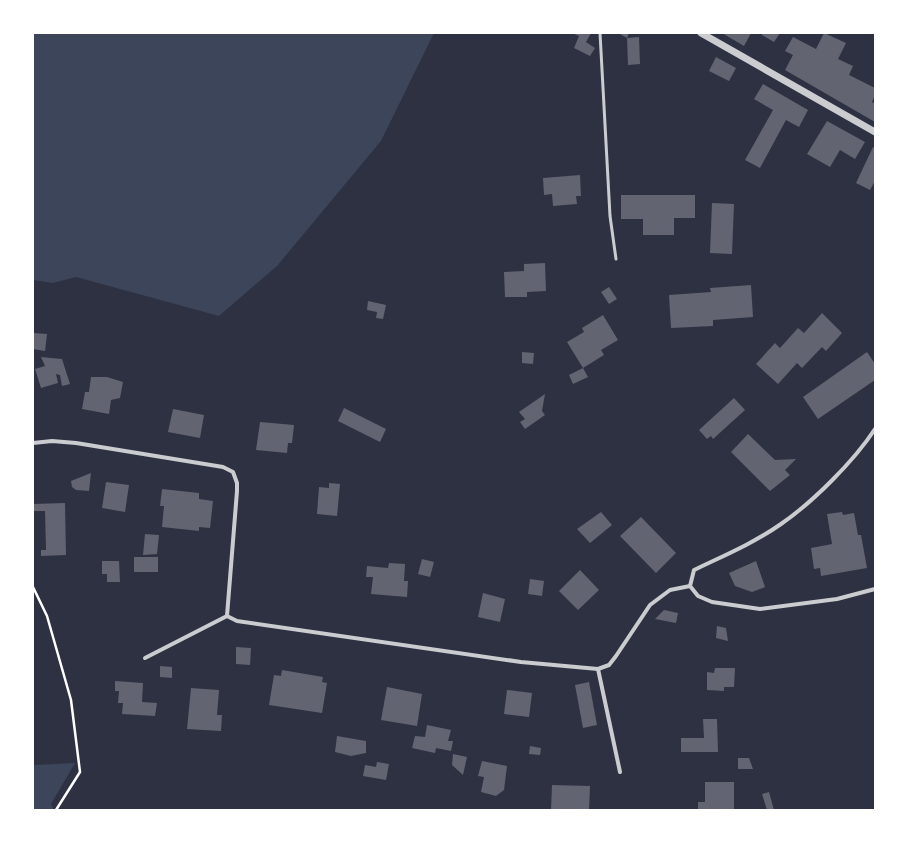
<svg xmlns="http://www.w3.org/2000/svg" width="908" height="843" font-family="Ubuntu,sans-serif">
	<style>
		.green { fill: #3c4559 }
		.building { fill: #626471 }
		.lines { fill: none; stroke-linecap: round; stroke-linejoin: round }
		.path { stroke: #fff; stroke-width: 2.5 }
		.service { stroke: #caccd0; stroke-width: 3 }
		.minor { stroke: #caccd0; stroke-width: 4 }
		.tertiary { stroke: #caccd0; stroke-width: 7 }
	</style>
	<rect width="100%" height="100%" fill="#2d3142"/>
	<!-- green -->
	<g class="green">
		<path d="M33 33H434L381 141 277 266 219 316 76 277 53 283 33 280Z"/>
		<path d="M75 763 51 804 54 810H33V765Z"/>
	</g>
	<!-- building -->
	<g class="building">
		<path d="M572 33H591L586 42 595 48 590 56 574 48 579 36Z"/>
		<path d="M618 33H629L627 38Z"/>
		<path d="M722 33H751L744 46Z"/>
		<path d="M762 33H780L774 42 762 35Z"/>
		<path d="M824 33 846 43 838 59 853 66 849 75 875 88V95L872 102 875 104V122L785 70 793 55 785 51 793 37 816 49Z"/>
		<path d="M639 37 640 64 628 65 627 38Z"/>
		<path d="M716 57 736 68 729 81 709 71Z"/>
		<path d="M763 84 808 110 799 127 786 120 760 168 745 160 773 110 754 99Z"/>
		<path d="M827 121 865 142 855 159 840 150 830 167 807 154Z"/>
		<path d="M873 147 875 148V181L870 190 856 183Z"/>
		<path d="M580 175 581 196H576L577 204 553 206 552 194 544 195 543 178Z"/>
		<path d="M621 195H695V218H674V235H643V219H621Z"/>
		<path d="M712 203 734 204 732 254 710 253Z"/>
		<path d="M545 263 546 291 527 292V297H505L504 272 524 271V264Z"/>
		<path d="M751 285 753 317 713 320V326L671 328 669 295 711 292 710 288Z"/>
		<path d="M609 287 617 299 609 304 601 292Z"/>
		<path d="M368 301 386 305 383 319 376 318 377 312 367 310Z"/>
		<path d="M822 313 842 333 826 351 822 347 802 368 797 363 778 384 756 364 775 343 780 348 798 328 804 333Z"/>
		<path d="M603 315 618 340 601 350 604 355 583 368 567 342 584 332 582 328Z"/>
		<path d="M33 333 47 334 45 351 33 349Z"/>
		<path d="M522 352 534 353 533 364 522 363Z"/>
		<path d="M867 352 875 364V380L818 419 803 397Z"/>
		<path d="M41 357 62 359 70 384 62 386 60 375 56 374 58 383 41 388 35 369 45 366Z"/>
		<path d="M583 368 588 377 573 384 569 375Z"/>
		<path d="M91 377H107L123 382 120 398 111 400 109 414 82 409 85 392H89Z"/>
		<path d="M545 394 542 411 545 415 525 429 520 422 525 419 519 412Z"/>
		<path d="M734 398 745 410 713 439 711 436 707 439 699 430Z"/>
		<path d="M344 408 386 429 380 442 338 421Z"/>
		<path d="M173 409 204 415 200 438 168 432Z"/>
		<path d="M260 422 294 425 292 443H288L287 453 256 450Z"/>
		<path d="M748 434 775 460 796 459 785 470 790 475 770 491 731 452Z"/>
		<path d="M91 473 89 491 76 490 72 487 71 481Z"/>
		<path d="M106 482 129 485 125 512 102 508Z"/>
		<path d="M329 483 340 484 337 516 317 514 319 487 329 488Z"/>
		<path d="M162 489 199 493V499L213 501 210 528 199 527V531L162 527 164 506H160Z"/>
		<path d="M65 503 66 555 41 556V550H46L45 511H34L33 504Z"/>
		<path d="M601 512 612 525 590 543 577 529Z"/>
		<path d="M842 512 843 515 854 513 858 535H861L867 568 821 576 820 568 814 569 811 548 832 544 827 514Z"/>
		<path d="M641 517 676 553 656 573 620 536Z"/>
		<path d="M145 534 159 535 157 554 143 555Z"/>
		<rect x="134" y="557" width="24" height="15"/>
		<path d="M422 559 434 562 430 577 418 574Z"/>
		<path d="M102 561H119L120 582H107V574H102Z"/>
		<path d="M756 561 765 587 752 592 735 586 729 573Z"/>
		<path d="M389 563 405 564 404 581H408L407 597 371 594 373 577H366L367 566 388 568Z"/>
		<path d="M580 570 599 590 578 610 559 591Z"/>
		<path d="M530 579 544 581 542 596 528 594Z"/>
		<path d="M483 593 505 599 500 622 478 617Z"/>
		<path d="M664 610 678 613 676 623 655 619Z"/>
		<path d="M717 626 726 628 728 641 716 638Z"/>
		<path d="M236 647 251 648 250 665 236 664Z"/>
		<path d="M160 666 172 667V678L160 677Z"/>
		<path d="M715 668H735L734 687H724V691L707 690V672L714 673Z"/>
		<path d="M282 670 323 677 322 682 327 683 322 713 269 705 274 675 281 676Z"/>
		<path d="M115 681 143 683 142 702 157 703 155 716 122 714 123 703H118L119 691H115Z"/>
		<path d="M589 682 597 725 583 728 575 685Z"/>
		<path d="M387 687 422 694 417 726 381 720Z"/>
		<path d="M191 688 219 690 217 715H222L221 731 187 729Z"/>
		<path d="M507 690 532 693 529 717 504 714Z"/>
		<path d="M703 719H717L718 752H681V738H704Z"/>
		<path d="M427 725 451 730 448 741H453L451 751 436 748 435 753 412 748 415 736 425 737Z"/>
		<path d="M337 736 366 741V753L351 756 335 752Z"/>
		<path d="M530 746 541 748 540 755 529 754Z"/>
		<path d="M453 754 467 757 463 775 452 765Z"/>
		<path d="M738 758H749L753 769H738Z"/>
		<path d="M482 761 507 766 504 790 496 796 481 792 484 777 478 776Z"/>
		<path d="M377 762 389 764 386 780 363 776 365 765 376 767Z"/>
		<path d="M705 782H734V810H698V802H705Z"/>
		<path d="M552 785 590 786 589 810H551Z"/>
		<path d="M769 792 774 810H767L762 794Z"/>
	</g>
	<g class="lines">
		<!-- path -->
		<path class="path" d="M33 587 47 616 71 700 80 772 56 810"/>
		<!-- service -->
		<path class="service" d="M600 33 610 216 616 259"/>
		<!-- minor -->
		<g class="minor">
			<path d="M875 429C854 461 813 502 781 524 754 543 723 556 694 570L690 586 698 596 712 602 760 609 837 599 875 589"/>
			<path d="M33 443 52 441 76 443 223 467 233 472 237 483V491L227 616 237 621 521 662 598 669 609 665 616 656 650 605 670 590 690 586"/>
			<path d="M145 658 227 616"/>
			<path d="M598 669 620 772"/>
		</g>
		<!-- tertiary -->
		<path class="tertiary" d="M701 33 875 132"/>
	</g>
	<!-- border -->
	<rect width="908" height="843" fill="none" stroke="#ffffff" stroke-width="68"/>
</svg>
